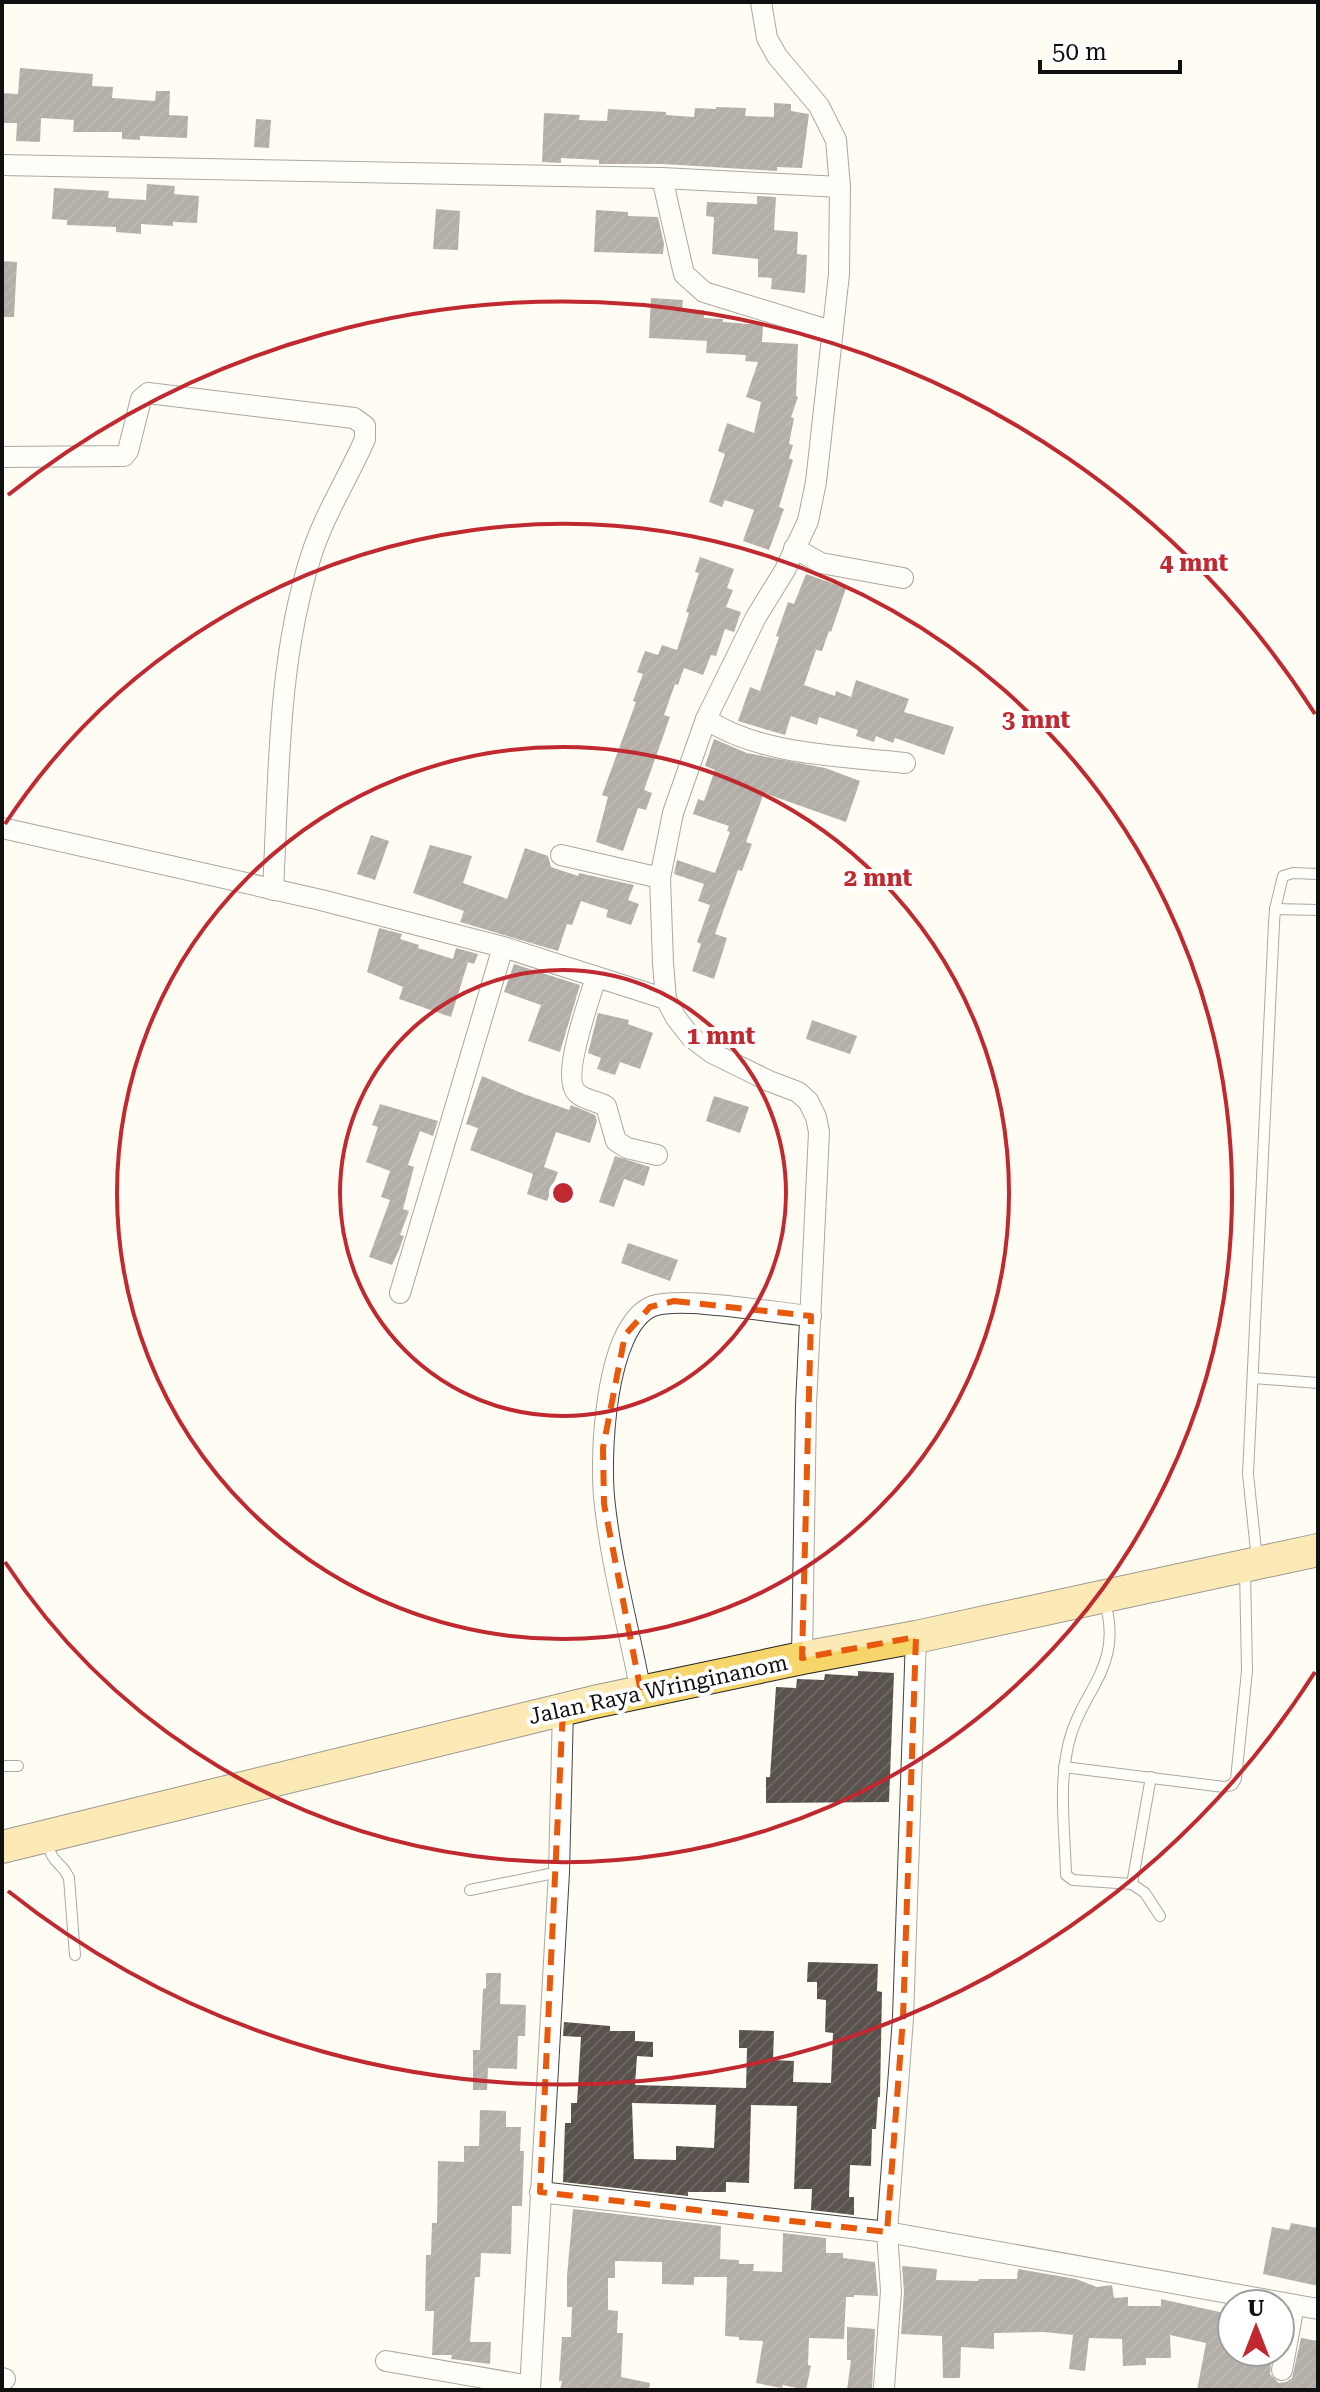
<svg xmlns="http://www.w3.org/2000/svg" width="1320" height="2392" font-family="'Roboto Serif',serif">
	<style>
		.building { fill: url(#building-hatch); fill-rule: evenodd }
		.lines { fill: none; stroke-linecap: round; stroke-linejoin: round }
		.lane-casing { stroke: #434343; stroke-width: 12 }
		.street-casing { stroke: #434343; stroke-width: 22 }
		.primary-casing { stroke: #212121; stroke-width: 34 }
		.lane { stroke: #fff; stroke-width: 10 }
		.street { stroke: #fff; stroke-width: 20 }
		.primary { stroke: #f6d56b; stroke-width: 32 }
		.marked { fill: none; stroke: #e8590c; stroke-width: 6; stroke-dasharray: 16 10; stroke-linejoin: round }
		.ring { fill: none; stroke: #bf292f; stroke-width: 4 }
		.labels { text-anchor: middle; stroke-width: 8; stroke-linejoin: round; paint-order: stroke }
		.street-label { font-size: 22px; fill: #101010; stroke: #fff }
		.centre { fill: #bf292f; stroke: #fff; stroke-width: 4 }
		.ring-label { font-size: 24px; text-anchor: middle; font-weight: bold; fill: #bf292f; stroke: #fff; stroke-width: 8; stroke-linejoin: round; paint-order: stroke }
	</style>
	<defs>
		<pattern id="building-hatch" width="6" height="6" patternUnits="userSpaceOnUse" patternTransform="scale(2)"><rect width="6" height="6" fill="#58514c"/><path d="M-1 1l2-2M0 6l6-6M5 7l2-2" fill="none" stroke="#6b6561"/></pattern>
	</defs>
	<rect width="100%" height="100%" fill="#fffcf3"/>
	<!-- building -->
	<g class="building">
		<path d="M20 68 93 74 92 86 113 87 112 98 155 101 156 91H170L169 115 188 116 187 138 140 136V140L122 139V132H73L74 120 41 118 40 142 16 141 17 123H2V93L18 94Z"/>
		<path d="M774 103 791 104V111L809 114 802 168 777 167V171L663 164H599V160L561 158V163L542 162 544 113 580 115 579 120 607 121 608 109 666 112V115L694 117 695 108 716 109V107L746 108 745 116 774 117Z"/>
		<path d="M256 119 271 120 269 148 254 147Z"/>
		<path d="M147 184 175 186 174 194 199 196 197 223 173 222V226L141 224V234L116 232V227L67 225V220L52 219 54 188 109 191 108 198 146 200Z"/>
		<path d="M757 196 776 197 774 230 798 232 797 254 807 255 805 293 771 289 772 278 758 277V259L712 254 714 217 706 216 707 202 757 204Z"/>
		<path d="M436 209 460 211 458 250 433 249Z"/>
		<path d="M596 210 628 212V216L658 217 664 244 663 254 594 252Z"/>
		<path d="M2 261 17 262 14 317H2Z"/>
		<path d="M651 298 683 300 682 309 704 310V318L723 319V322L763 325 762 342 798 344 796 396 798 397 791 417 794 418 789 444 793 445 789 458 793 460 779 507 784 509 769 550 743 541 754 510 725 500 722 507 709 502 725 454 718 451 727 423 754 433 761 402 746 397 758 362 745 361 746 355 706 353 707 341 649 338Z"/>
		<path d="M700 557 734 569 727 588 733 590 726 607 741 612 734 632 725 629 716 656 711 655 703 675 684 668 678 685 675 684 664 715 670 717 644 790 652 793 646 810 638 808 623 851 596 842 608 797 602 795 636 702 633 701 643 674 637 672 645 651 658 655 662 645 677 650 689 613 686 612 699 573 695 572Z"/>
		<path d="M806 574 846 588 831 632 829 631 822 651 816 650 804 685 835 696 836 691 851 697 856 680 909 699 904 712 954 727 944 755 895 738 893 743 876 736 874 742 856 736 858 730 819 717 817 725 791 716 785 735 738 721 750 687 760 691 779 637 776 636 788 602 794 604Z"/>
		<path d="M714 739 747 753 825 768 860 781 846 822 764 793 746 842 752 844 742 871 738 870 715 934 727 938 714 979 692 971 701 944 697 942 710 905 698 901 704 884 674 874 677 860 715 873 730 832 727 831 729 826 693 814 698 799 704 801 715 770 705 766Z"/>
		<path d="M371 835 389 841 375 880 357 874Z"/>
		<path d="M430 845 472 856 463 883 502 897 507 899 525 848 548 856 551 867 578 876 579 873 634 885 628 900 639 904 631 925 606 917 608 910 581 901 572 925 567 924 558 951 460 922 464 911 413 893Z"/>
		<path d="M379 928 402 934 400 939 419 945 418 948 453 959 456 948 478 954 474 964 468 962 451 1017 399 999 403 987 367 972Z"/>
		<path d="M514 964 580 985 560 1052 528 1041 541 1005 504 992Z"/>
		<path d="M598 1013 629 1020 628 1024 653 1033 640 1069 620 1062 615 1075 597 1069 601 1058 588 1053Z"/>
		<path d="M812 1020 857 1036 850 1054 806 1039Z"/>
		<path d="M482 1076 524 1094 569 1110 571 1105 595 1115 597 1121 590 1143 556 1132 544 1167 558 1172 547 1201 527 1194 533 1174 470 1150 478 1128 466 1124Z"/>
		<path d="M714 1096 749 1107 740 1133 706 1121Z"/>
		<path d="M380 1104 438 1121 433 1136 420 1131 408 1165 414 1167 403 1209 409 1211 400 1235 404 1236 399 1250 392 1265 369 1257 390 1200 381 1197 390 1171 366 1162 378 1127 372 1125Z"/>
		<path d="M615 1156 650 1167 644 1186 624 1179 614 1207 599 1202Z"/>
		<path d="M628 1243 678 1260 670 1281 621 1263Z"/>
		<path d="M858 1671 894 1673 889 1802 766 1803V1777H770L776 1687 796 1688 797 1679 824 1680 825 1674 858 1676Z"/>
		<path d="M808 1962 878 1964 877 1991 882 1992 880 2097H878L876 2129H872L871 2166 850 2165 849 2197H854V2215L811 2210 812 2189H794L797 2106 751 2105 749 2183 726 2182V2192H688V2196L563 2182 565 2123H571V2103H577L581 2037 563 2036 564 2022 610 2026V2031H635V2041L653 2042V2057L637 2056 635 2085 746 2088 747 2048H739V2030L774 2031 773 2060 794 2061 793 2082 831 2083 833 2033 825 2032 826 2000 817 1999V1982H807ZM632 2103 716 2105 714 2148 676 2146V2160L634 2159Z"/>
		<path d="M486 1973H501L500 2004 526 2005 525 2036H518L517 2069 488 2068 487 2090H473V2050H480L483 1989 486 1988Z"/>
		<path d="M480 2110 506 2111V2127H521L520 2151H524L522 2206H512L511 2254 481 2253 480 2277H475L470 2342H491L490 2364 451 2359 452 2355H432L434 2311H425L426 2255H431L432 2223H437L438 2161 464 2162V2146H479Z"/>
		<path d="M573 2209 721 2226 720 2259 739 2260V2264H754L753 2271 782 2272 783 2233 826 2238V2253H843V2258L875 2262 878 2296 854 2295V2297H846L844 2339 809 2338 808 2365 811 2366 806 2390 783 2385 782 2388 756 2383 763 2341 739 2340V2337L725 2336 727 2277H694V2285L662 2284V2262L615 2261V2278H608V2310L618 2311 617 2333H623L621 2377 650 2383 649 2390H560L562 2381H559L562 2337H571L572 2307H567V2276Z"/>
		<path d="M1291 2223 1318 2228V2286L1263 2274 1272 2227 1289 2230Z"/>
		<path d="M902 2266 937 2269 936 2280 978 2281 979 2279H1017L1018 2269 1076 2279 1097 2287 1112 2285 1114 2298 1128 2297V2306H1161V2299L1224 2313 1221 2326 1232 2328V2352H1272L1270 2374 1279 2383 1286 2382 1292 2378 1301 2338 1318 2341V2390H1197L1206 2343 1170 2335 1171 2358H1146V2365L1123 2366 1122 2339 1089 2338 1085 2371 1069 2369 1073 2335 1044 2332 994 2333V2349L961 2347 960 2378H943L942 2336 901 2334 904 2292Z"/>
		<path d="M847 2327 875 2329 872 2390H847L851 2360H847Z"/>
	</g>
	<g class="lines">
		<!-- lane casing -->
		<g class="lane-casing">
			<g id="lane">
				<path d="M1275 909 1283 876 1293 873 1318 874"/>
				<path d="M1253 1378 1318 1383"/>
				<path d="M1257 1560 1248 1474 1274 923 1275 909 1318 910"/>
				<path d="M1104 1599C1126 1670 1078 1690 1067 1751 1059 1790 1065 1834 1066 1875L1073 1880 1132 1884 1145 1893 1160 1916"/>
				<path d="M2 1766H18"/>
				<path d="M1064 1767 1224 1787 1232 1785 1236 1779 1247 1671 1245 1570"/>
				<path d="M47 1841C53 1867 61 1860 69 1878L75 1955"/>
				<path d="M1132 1884 1151 1777"/>
				<path d="M470 1890 559 1872"/>
			</g>
		</g>
		<!-- street casing -->
		<g class="street-casing">
			<g id="street">
				<path d="M761 2 767 38 777 56 819 106 836 140 840 187 839 274 816 482 808 521 785 570 756 617 706 719 673 813 660 878 663 963 666 999 676 1018 691 1037 712 1053 769 1081 798 1092 808 1101 816 1117 819 1132 806 1405 802 1658"/>
				<path d="M2 165 662 178 840 187"/>
				<path d="M662 178 684 274 704 292 831 331"/>
				<path d="M2 457 124 456 128 451 141 399 148 393 354 418 365 426V439C348 478 324 515 311 556 277 662 279 779 273 890"/>
				<path d="M794 548 821 563 903 578"/>
				<path d="M706 719C759 755 842 756 905 763"/>
				<path d="M2 828 321 900 503 947 666 999"/>
				<path d="M561 855 660 878"/>
				<path d="M596 977C590 999 560 1077 577 1093 584 1100 597 1101 606 1106L616 1141 627 1148 657 1155"/>
				<path d="M400 1293 503 947"/>
				<path d="M916 1637 903 2018 887 2232 1318 2309"/>
				<path d="M641 1692C629 1630 612 1568 605 1506 599 1461 604 1325 653 1306 682 1296 775 1313 811 1316"/>
				<path d="M540 2192 887 2232 891 2291 884 2387"/>
				<path d="M386 2361 530 2386"/>
				<path d="M1282 2370 1294 2305"/>
				<path d="M2 2378 5 2379"/>
				<path d="M530 2390 559 1872 563 1709"/>
			</g>
		</g>
		<!-- primary casing -->
		<g class="primary-casing">
			<path id="primary" d="M2 1847 594 1702 802 1658 916 1637 1318 1550"/>
		</g>
		<!-- lane -->
		<use href="#lane" class="lane"/>
		<!-- street -->
		<use href="#street" class="street"/>
		<!-- primary -->
		<use href="#primary" class="primary"/>
	</g>
	<!-- marked area -->
	<path d="M0 0H1320V2392H0ZM674 1301 811 1316 802 1658 916 1637 903 2018 887 2232 540 2192 563 1709 641 1692 604 1504 603 1448 625 1335 650 1307Z" fill="#fffcf3" fill-opacity=".55" fill-rule="evenodd"/>
	<path class="marked" d="M674 1301 811 1316 802 1658 916 1637 903 2018 887 2232 540 2192 563 1709 641 1692 604 1504 603 1448 625 1335 650 1307Z"/>
	<!-- distance rings -->
	<g class="ring">
		<circle cx="563" cy="1193" r="223"/>
		<circle cx="563" cy="1193" r="446"/>
		<path d="M5 824A669 669 0 1 1 5 1562"/>
		<path d="M1315 1672A892 892 0 0 1 8 1891M8 495A892 892 0 0 1 1315 714"/>
	</g>
	<g class="labels">
		<!-- street labels -->
		<g class="street-label">
			<text transform="translate(658 1689) rotate(-12)" y="8">Jalan Raya Wringinanom</text>
		</g>
	</g>
	<circle cx="563" cy="1193" r="12" class="centre"/>
	<g class="ring-label">
		<text x="1194" y="571">4 mnt</text>
		<text x="1036" y="728">3 mnt</text>
		<text x="878" y="886">2 mnt</text>
		<text x="721" y="1044">1 mnt</text>
	</g>
	<!-- border -->
	<rect width="1320" height="2392" fill="none" stroke="#101010" stroke-width="8"/>
	<!-- north arrow -->
	<g transform="translate(1256 2328)"><circle r="38" fill="#ffffff" stroke="#9f9f9f" stroke-width="2"/>
	<path d="M0-6L14 30L0 20L-14 30Z" fill="#bf292f"/>
	<text y="-12" font-size="22" font-weight="bold" text-anchor="middle" fill="#101010">U</text>
	</g>
	<!-- scale -->
	<path d="M1040 60v12h140v-12" fill="none" stroke="#101010" stroke-width="4"/>
	<text x="1052" y="60" font-size="24" fill="#101010" stroke="#ffffff" stroke-width="6" paint-order="stroke">50 m</text>
</svg>
